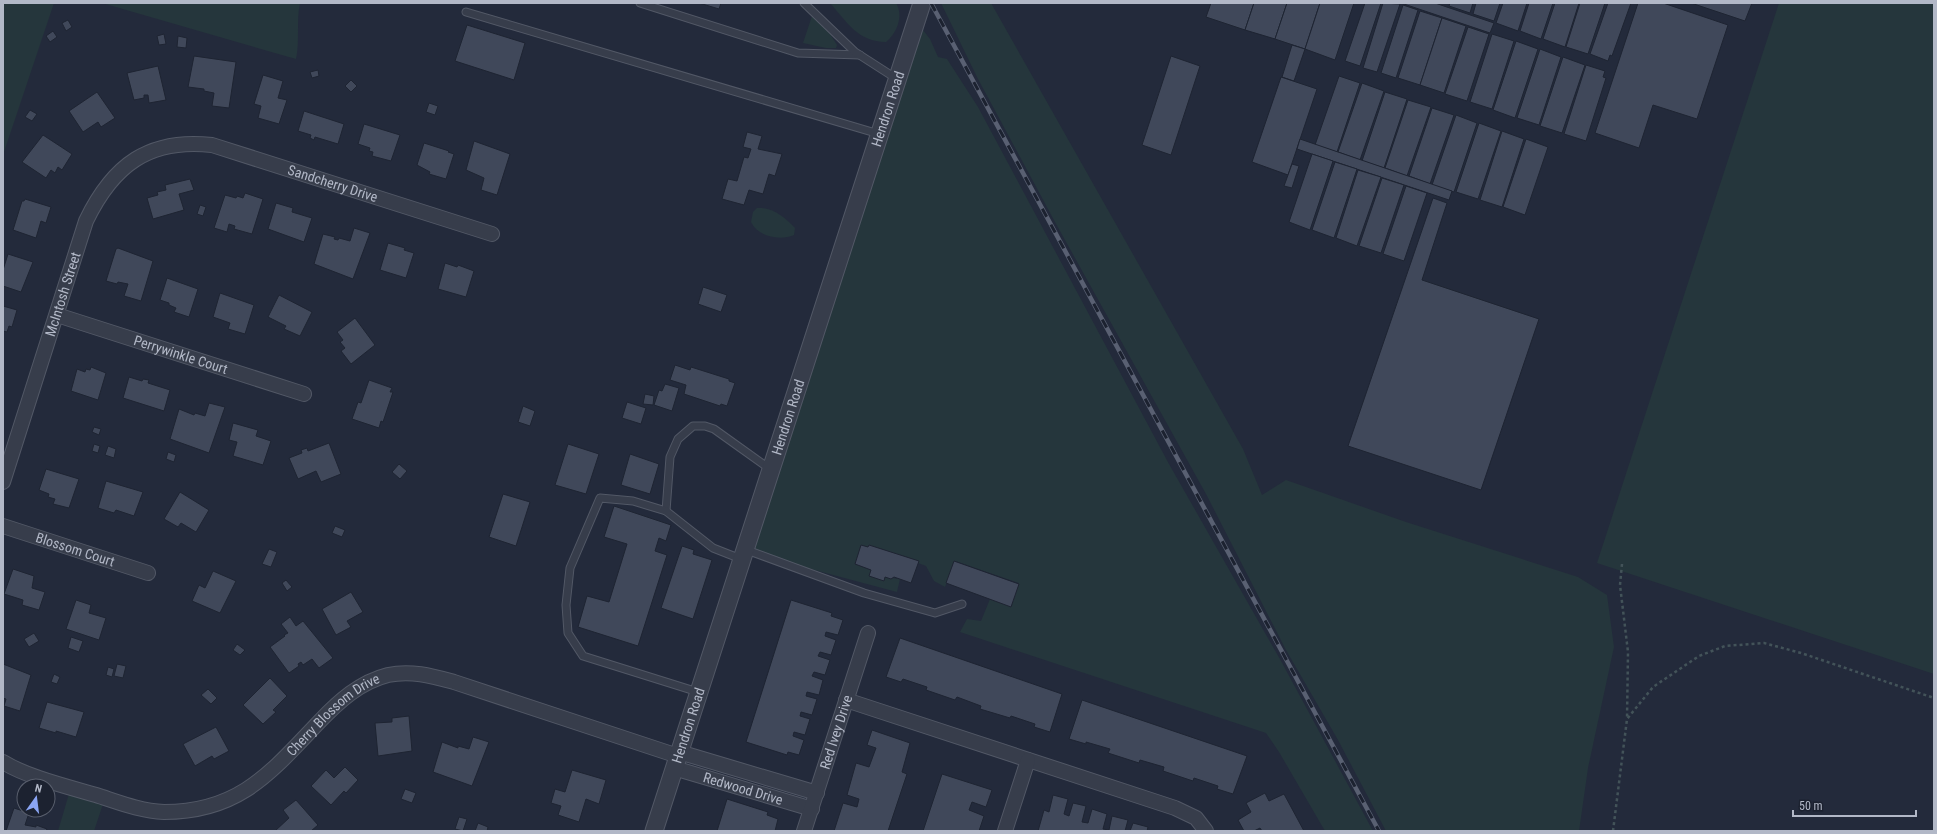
<svg xmlns="http://www.w3.org/2000/svg" width="1937" height="834" font-family="'Roboto Condensed',sans-serif">
	<style>
		.green { fill: #25363c }
		.building { fill: #40485a; stroke: #1e2432 }
		.lines { fill: none; stroke-linecap: round; stroke-linejoin: round }
		.service-casing { stroke: #525866; stroke-width: 9 }
		.minor-casing { stroke: #525866; stroke-width: 16 }
		.tertiary-casing { stroke: #525866; stroke-width: 19 }
		.path { stroke: #435359; stroke-width: 2.5; stroke-dasharray: 3 3; stroke-linecap: butt }
		.service { stroke: #373d4b; stroke-width: 7 }
		.minor { stroke: #373d4b; stroke-width: 14 }
		.tertiary { stroke: #373d4b; stroke-width: 17 }
		.rail-casing { stroke: #596072; stroke-width: 4.5 }
		.rail { stroke: #1c2230; stroke-width: 3; stroke-dasharray: 9; stroke-linecap: butt }
		.labels { text-anchor: middle; stroke-width: 4; stroke-linejoin: round; paint-order: stroke }
		.street-label { font-size: 14px; fill: #b2b8c7; stroke: #1c2230 }
	</style>
	<rect width="100%" height="100%" fill="#232a3b"/>
	<!-- green -->
	<g class="green">
		<path d="M3 3H54L3 155Z"/>
		<path d="M102 3H300C296 22 300 40 296 59Z"/>
		<path d="M830 3H896C904 16 897 33 886 42 858 42 847 22 830 3Z"/>
		<path d="M941 3H991L1243 449 1262 495 1286 480 1406 522 1578 577 1607 595 1614 647 1588 768 1579 831H1386L1338 740 1286 650 1206 494 1055 222 978 79Z"/>
		<path d="M1779 3H1934V674L1597 563Z"/>
		<path d="M813 13 825 26 837 45 836 48H826L803 43Z"/>
		<path d="M923 30 930 39 938 57 947 59 978 107 1169 464 1281 661 1373 831H1325L1279 752 1266 733 960 632 967 619 981 621 990 599 1011 606 1019 583 955 561 945 587 934 581 926 566 918 563 919 561 869 545 868 547 861 545 855 564 871 570 869 576 884 580 885 577 900 579 897 592 792 564 752 549 892 120Z"/>
		<path d="M757 208C773 207 784 217 795 228L794 235C780 241 758 237 751 222L753 212Z"/>
		<path d="M71 787 105 798 94 831H58Z"/>
	</g>
	<!-- building -->
	<g class="building">
		<path d="M699 3H721L719 9Z"/>
		<path d="M1211 3H1254L1245 30 1206 17Z"/>
		<path d="M1254 3H1287L1275 39 1245 30Z"/>
		<path d="M1287 3H1320L1305 49 1275 39Z"/>
		<path d="M1320 3H1354L1335 60 1305 49Z"/>
		<path d="M1365 3H1381L1360 66 1345 61Z"/>
		<path d="M1383 3 1400 4 1377 72 1363 68Z"/>
		<path d="M1401 3H1435L1494 23 1490 33Z"/>
		<path d="M1450 3H1473L1470 13 1449 6Z"/>
		<path d="M1476 3H1500L1494 21 1473 14Z"/>
		<path d="M1503 3H1527L1518 31 1496 23Z"/>
		<path d="M1529 3H1553L1541 39 1520 31Z"/>
		<path d="M1555 3H1579L1565 47 1543 39Z"/>
		<path d="M1580 3H1605L1588 54 1566 47Z"/>
		<path d="M1608 3H1631L1612 56 1610 55 1608 61 1590 54Z"/>
		<path d="M1638 3H1663L1728 25 1697 119 1653 105 1639 148 1595 133Z"/>
		<path d="M1691 3H1752L1745 21Z"/>
		<path d="M1403 5 1418 10 1396 78 1381 73Z"/>
		<path d="M1420 11 1442 18 1420 85 1398 78Z"/>
		<path d="M1442 18 1466 26 1444 93 1420 85Z"/>
		<path d="M68 20 72 27 66 31 62 23Z"/>
		<path d="M467 25 525 43 514 80 455 61Z"/>
		<path d="M1468 27 1489 34 1467 101 1445 94Z"/>
		<path d="M53 31 57 37 50 42 46 36Z"/>
		<path d="M164 34 166 44 159 45 157 36Z"/>
		<path d="M1492 34 1514 41 1492 109 1470 102Z"/>
		<path d="M178 36 187 38 186 48 177 47Z"/>
		<path d="M1516 41 1538 49 1515 118 1493 110Z"/>
		<path d="M1292 45 1305 49 1294 81 1282 77Z"/>
		<path d="M1540 49 1561 57 1539 125 1517 118Z"/>
		<path d="M194 56 236 62 229 108 212 106 214 93 204 91V89L188 87Z"/>
		<path d="M1171 56 1200 66 1171 155 1142 145Z"/>
		<path d="M1563 57 1585 65 1562 133 1540 126Z"/>
		<path d="M1586 65 1605 71 1603 77 1606 78 1586 141 1564 134Z"/>
		<path d="M158 66 166 100 149 103 148 95H144V98L134 100 127 73Z"/>
		<path d="M318 70 319 76 312 78 310 72Z"/>
		<path d="M263 75 283 81 278 98 287 100 279 124 258 118 261 106 254 104Z"/>
		<path d="M1339 76 1360 83 1337 152 1315 145Z"/>
		<path d="M1281 77 1317 89 1288 175 1252 162Z"/>
		<path d="M351 80 357 86 351 92 345 86Z"/>
		<path d="M1362 83 1384 91 1360 160 1338 152Z"/>
		<path d="M97 92 115 118 101 127 98 122 83 132 69 111Z"/>
		<path d="M1385 92 1407 99 1384 168 1362 161Z"/>
		<path d="M1408 100 1431 107 1407 176 1385 168Z"/>
		<path d="M429 103 438 106 435 115 426 112Z"/>
		<path d="M1432 108 1454 115 1430 184 1409 176Z"/>
		<path d="M30 110 37 114 32 121 25 117Z"/>
		<path d="M304 111 344 124 338 144 315 137 314 140 310 138 311 135 298 131Z"/>
		<path d="M1456 115 1477 123 1454 192 1432 185Z"/>
		<path d="M1479 123 1501 131 1478 199 1456 192Z"/>
		<path d="M364 124 400 135 391 161 372 156 373 152 369 151 370 148 358 144Z"/>
		<path d="M1502 131 1524 139 1502 207 1480 200Z"/>
		<path d="M747 132 762 136 758 149 782 154 775 176 769 174 763 194 749 190 744 205 722 199 728 179 737 181 744 157 748 158 751 149 743 147Z"/>
		<path d="M43 135 72 154 62 170 58 167 55 173 51 170 46 178 22 162Z"/>
		<path d="M1300 139 1452 191 1449 200 1297 149Z"/>
		<path d="M1526 139 1548 147 1525 215 1503 207Z"/>
		<path d="M474 141 510 154 497 195 481 190 484 178 466 170Z"/>
		<path d="M424 143 449 151 448 152 454 154 446 179 429 174 430 172 417 165Z"/>
		<path d="M1312 154 1333 161 1310 230 1289 222Z"/>
		<path d="M1335 162 1357 169 1334 238 1312 230Z"/>
		<path d="M1292 164 1299 166 1292 188 1284 186Z"/>
		<path d="M1358 170 1381 177 1357 246 1336 238Z"/>
		<path d="M1382 178 1404 185 1381 253 1359 246Z"/>
		<path d="M190 179 194 190 179 194 184 210 153 219 147 198 158 195 157 192 166 190 165 185Z"/>
		<path d="M1406 186 1427 193 1404 261 1383 254Z"/>
		<path d="M245 193 263 199 252 234 234 229 235 226 229 224 227 232 214 228 225 195 236 198 237 196 243 198Z"/>
		<path d="M1433 198 1447 203 1422 280 1539 319 1481 490 1348 446Z"/>
		<path d="M25 199 51 207 46 223 41 221 36 238 13 230 22 201H24Z"/>
		<path d="M276 203 293 208 292 212 312 218 304 242 268 229Z"/>
		<path d="M200 205 206 207 203 216 197 214Z"/>
		<path d="M354 228 370 233 353 279 314 264 323 234 335 237 334 239 338 240 339 238 350 241Z"/>
		<path d="M388 243 405 248 404 250 414 253 406 278 380 270Z"/>
		<path d="M118 248 153 261 141 301 124 296 128 284 118 282 117 284 106 281 116 249Z"/>
		<path d="M8 254 33 262 21 292 3 286V270Z"/>
		<path d="M445 263 457 267 458 265 474 271 466 297 438 289Z"/>
		<path d="M167 278 198 289 189 317 174 312 176 308 169 305V303L160 300Z"/>
		<path d="M703 287 727 295 721 312 698 304Z"/>
		<path d="M220 293 254 305 245 334 228 329 230 323 213 317Z"/>
		<path d="M279 295 312 312 300 336 284 329 286 326 268 317Z"/>
		<path d="M3 306 17 310 12 327 9 326 7 332 3 331Z"/>
		<path d="M355 318 375 345 351 364 341 351 345 348 340 342 343 340 337 332Z"/>
		<path d="M675 365 690 370 691 367 729 379V381L735 383 727 406 721 404 720 406 684 394 686 385 670 380Z"/>
		<path d="M91 367 106 373 98 400 71 391 77 369 85 372 86 369 90 370Z"/>
		<path d="M129 377 142 381 143 379 149 380 148 383 170 390 164 411 123 398Z"/>
		<path d="M369 380 392 388 390 392H393L383 422 381 421 379 428 352 419 358 402 361 403Z"/>
		<path d="M665 384 679 388 672 411 654 405 659 390 662 391Z"/>
		<path d="M645 394 654 396 653 405 643 404Z"/>
		<path d="M627 402 646 408 641 424 622 418Z"/>
		<path d="M209 403 225 407 209 453 170 439 179 409 194 415 195 413 205 416Z"/>
		<path d="M523 406 535 411 530 426 518 422Z"/>
		<path d="M233 423 258 430 256 436 271 441 263 465 233 456 237 442 229 440Z"/>
		<path d="M94 427 101 429 99 435 92 432Z"/>
		<path d="M329 443 341 474 321 482 316 471 298 479 289 458 302 453 301 450 307 448 308 451Z"/>
		<path d="M94 444 100 446 98 453 92 451Z"/>
		<path d="M568 444 599 454 586 494 555 485Z"/>
		<path d="M108 446 116 449 114 458 105 455Z"/>
		<path d="M168 452 176 455 174 462 166 459Z"/>
		<path d="M630 454 659 464 650 494 621 485Z"/>
		<path d="M399 464 407 471 400 479 392 472Z"/>
		<path d="M46 469 79 479 69 508 53 504 55 499 48 497 49 494 39 490Z"/>
		<path d="M106 481 143 492 134 516 116 510 114 513 98 508Z"/>
		<path d="M180 492 209 510 196 532 181 523 178 527 164 519Z"/>
		<path d="M503 494 530 502 516 546 489 537Z"/>
		<path d="M614 506 671 525 666 541 659 538 655 551 667 555 638 646 578 627 587 596 609 602 627 544 604 537Z"/>
		<path d="M335 526 345 530 342 537 332 533Z"/>
		<path d="M861 545 868 547 869 545 919 561 911 583 894 577 891 579 885 577 884 581 869 576 871 570 855 564Z"/>
		<path d="M682 546 694 550 693 554 712 560 693 619 661 608Z"/>
		<path d="M269 549 277 552 271 567 262 564Z"/>
		<path d="M954 561 1019 584 1011 607 946 583Z"/>
		<path d="M13 569 34 576 32 588 45 592 39 610 22 605 23 600 4 594Z"/>
		<path d="M213 571 236 581 220 613 192 601 199 585 205 588Z"/>
		<path d="M286 580 292 587 287 591 282 583Z"/>
		<path d="M351 592 363 612 347 621 351 627 336 635 322 609Z"/>
		<path d="M76 600 91 605 89 613 106 618 99 640 66 629Z"/>
		<path d="M791 600 832 613 831 616 843 620 838 635 826 632 825 636 836 640 831 655 820 652 818 656 830 660 825 675 814 672 812 676 823 680 819 695 807 692 806 696 817 699 812 715 801 712 800 716 810 719 805 735 794 732 793 736 804 740 799 755 788 752 787 755 746 742Z"/>
		<path d="M290 617 296 626 303 621 333 658 319 668 312 659 303 665 301 662 298 664 299 666 289 673 270 647 285 636 284 635 288 633 281 624Z"/>
		<path d="M34 633 39 641 29 647 24 639Z"/>
		<path d="M71 637 83 641 79 652 68 648Z"/>
		<path d="M900 638 1062 694 1050 732 1034 727 1035 724 1011 716 1010 718 980 709 981 706 957 697 955 700 926 690 927 687 903 679 901 682 886 677Z"/>
		<path d="M237 644 245 650 240 655 233 650Z"/>
		<path d="M3 664 31 675 20 711 4 706 6 699 3 698Z"/>
		<path d="M117 664 126 666 123 678 114 676Z"/>
		<path d="M108 667 114 669 112 677 106 675Z"/>
		<path d="M54 674 60 677 57 684 51 682Z"/>
		<path d="M270 678 287 696 273 710 276 712 263 724 243 705Z"/>
		<path d="M208 689 217 698 211 704 201 695Z"/>
		<path d="M1082 700 1247 756 1233 794 1217 789 1218 786 1194 778 1193 781 1163 771 1164 767 1140 760 1139 763 1108 753 1110 749 1086 742V744L1069 739Z"/>
		<path d="M47 702 84 712 76 737 56 731V733L39 728Z"/>
		<path d="M409 716 412 751 378 756 375 723 392 722V718Z"/>
		<path d="M216 727 229 751 214 759 212 756 195 766 183 744Z"/>
		<path d="M872 730 910 743 902 772 907 774 888 831H834L843 803 857 807 859 799 847 795 856 763 869 767 876 748 867 745Z"/>
		<path d="M473 737 489 742 472 786 433 772 442 742 458 748V746L469 749Z"/>
		<path d="M345 767 358 780 346 793 344 791 331 805 311 786 326 770 334 778Z"/>
		<path d="M572 770 606 780 599 804 586 799 579 822 558 815 561 806 551 803 555 789 565 792Z"/>
		<path d="M942 774 992 790 986 807 972 802 969 810 984 816 979 831H923Z"/>
		<path d="M405 789 416 793 412 803 401 799Z"/>
		<path d="M1265 793 1269 801 1284 794 1304 831H1262L1260 828 1254 831H1244L1238 820 1251 812 1246 803Z"/>
		<path d="M1053 795 1068 799 1064 814 1069 816 1073 803 1086 806 1082 822 1088 823 1092 809 1107 814 1103 829 1109 830 1112 816 1128 820 1125 831H1038L1044 810 1049 812Z"/>
		<path d="M727 799 768 812 767 815 778 819 775 831H717Z"/>
		<path d="M296 800 318 825 311 831H275L289 818 283 810Z"/>
		<path d="M14 808 29 813 25 825 36 827V825L47 829 46 831H6Z"/>
		<path d="M459 817 467 819 463 831 455 829Z"/>
		<path d="M478 823 488 827 487 831H475Z"/>
		<path d="M1133 823 1148 827 1147 831H1130Z"/>
	</g>
	<g class="lines">
		<!-- service casing -->
		<g class="service-casing">
			<g id="service">
				<path d="M640 3 798 53 860 55"/>
				<path d="M804 3 855 52 897 79"/>
				<path d="M466 12 879 134"/>
				<path d="M666 511 670 457 678 439 693 426H705L714 429 770 469"/>
				<path d="M744 549 864 593 935 613 962 604"/>
				<path d="M698 692 583 656 568 633 566 605 570 568 600 498 633 501 666 511 713 548 741 559"/>
			</g>
		</g>
		<!-- minor casing -->
		<g class="minor-casing">
			<g id="minor">
				<path id="s1" d="M57 315 304 394"/>
				<path id="s2" d="M3 482 86 221C113 165 149 138 212 145L492 234"/>
				<path id="s3" d="M3 526 148 573"/>
				<path d="M846 700 1175 808 1196 818 1206 831"/>
				<path d="M679 752 817 793"/>
				<path id="s4" d="M3 762C27 777 69 787 96 795 118 802 140 811 164 812 240 812 271 772 319 722 339 701 360 682 388 675 411 670 432 676 454 682L678 756"/>
				<path id="s5" d="M674 768 812 809"/>
				<path id="s6" d="M804 831 868 633"/>
				<path d="M1005 831 1028 760"/>
			</g>
		</g>
		<!-- tertiary casing -->
		<g class="tertiary-casing">
			<g id="tertiary">
				<path id="s7" d="M654 831 922 3"/>
			</g>
		</g>
		<!-- path -->
		<g class="path">
			<path d="M1622 564 1620 585 1628 652 1627 719"/>
			<path d="M1613 831 1627 719 1653 687 1699 656 1725 646 1764 643 1801 653 1934 698"/>
		</g>
		<!-- service -->
		<use href="#service" class="service"/>
		<!-- minor -->
		<use href="#minor" class="minor"/>
		<!-- tertiary -->
		<use href="#tertiary" class="tertiary"/>
		<!-- rail casing -->
		<g class="rail-casing">
			<path id="rail" d="M931 3 1379 831"/>
		</g>
		<!-- rail -->
		<use href="#rail" class="rail"/>
	</g>
	<g class="labels">
		<!-- street labels -->
		<g class="street-label">
			<text dy="5" stroke="none"><textPath href="#s7" startOffset="759">Hendron Road</textPath></text>
			<text dy="5" stroke="none"><textPath href="#s2" startOffset="560">Sandcherry Drive</textPath></text>
			<text dy="5" stroke="none"><textPath href="#s2" startOffset="197">McIntosh Street</textPath></text>
			<text dy="5" stroke="none"><textPath href="#s1" startOffset="130">Perrywinkle Court</textPath></text>
			<text dy="5" stroke="none"><textPath href="#s7" startOffset="435">Hendron Road</textPath></text>
			<text dy="5" stroke="none"><textPath href="#s3" startOffset="76">Blossom Court</textPath></text>
			<text dy="5" stroke="none"><textPath href="#s4" startOffset="371">Cherry Blossom Drive</textPath></text>
			<text dy="5" stroke="none"><textPath href="#s7" startOffset="111">Hendron Road</textPath></text>
			<text dy="5" stroke="none"><textPath href="#s6" startOffset="104">Red Ivey Drive</textPath></text>
			<text dy="5" stroke="none"><textPath href="#s5" startOffset="72">Redwood Drive</textPath></text>
		</g>
	</g>
	<!-- border -->
	<rect width="1937" height="834" fill="none" stroke="#b2b8c7" stroke-width="8"/>
	<!-- north arrow -->
	<g transform="translate(36 798) rotate(14)"><circle r="19" fill="#1c2230" stroke="#585e6c"/>
	<path d="M0-3L7 15L0 10L-7 15Z" fill="#8aa5f4"/>
	<text y="-6" font-size="11" font-weight="bold" text-anchor="middle" fill="#b2b8c7">N</text>
	</g>
	<!-- scale -->
	<path d="M1793 810v6h123v-6" fill="none" stroke="#b2b8c7" stroke-width="2"/>
	<text x="1799" y="810" font-size="12" fill="#b2b8c7" stroke="#1c2230" stroke-width="3" paint-order="stroke">50 m</text>
</svg>
